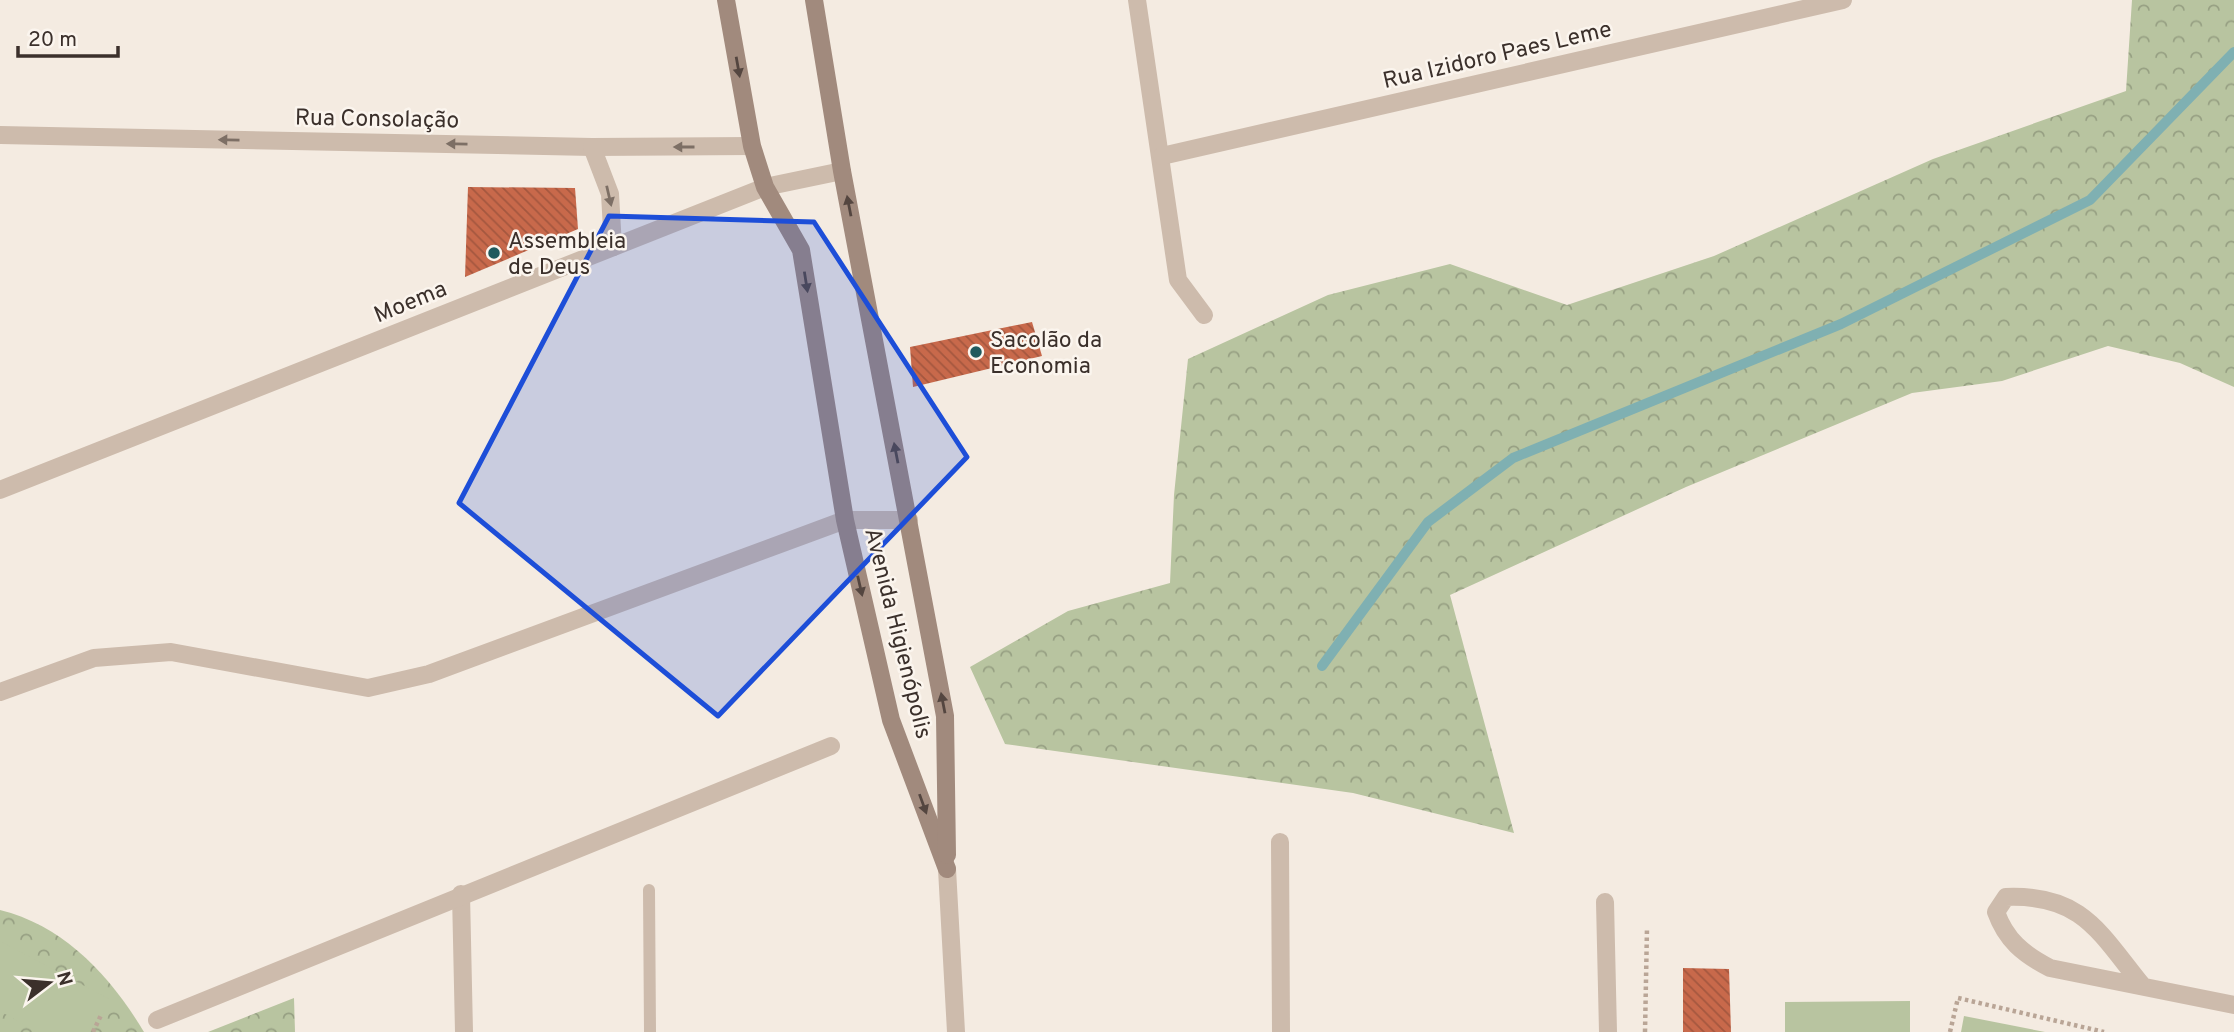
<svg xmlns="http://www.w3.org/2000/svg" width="2234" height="1032" font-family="Overpass,sans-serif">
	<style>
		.forest { fill: url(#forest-crowns) }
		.garden { fill: #b8c4a0 }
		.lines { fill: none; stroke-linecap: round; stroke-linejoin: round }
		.stream { stroke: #7fb0b2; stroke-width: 10 }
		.building { fill: url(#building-back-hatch) }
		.path { stroke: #b9a596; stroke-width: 4.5; stroke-dasharray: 3.5 3.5; stroke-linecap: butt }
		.service { stroke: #cdbbac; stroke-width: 12 }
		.minor { stroke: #cdbbac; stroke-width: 18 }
		.tertiary { stroke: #cdbbac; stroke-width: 18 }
		.secondary { stroke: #a18a7d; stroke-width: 18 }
		.oneway { fill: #544640 }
		.oneway2 { fill: #7d6f65 }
		.marked { fill: #1d4ed8; fill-opacity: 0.2; stroke: #1d4ed8; stroke-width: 5; stroke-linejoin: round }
		.poi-dot { fill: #1f5a5e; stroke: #fbf5ee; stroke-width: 2.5 }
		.labels { text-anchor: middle; stroke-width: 5; stroke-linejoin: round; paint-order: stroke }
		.street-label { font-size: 23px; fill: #3b302b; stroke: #fbf5ee }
		.poi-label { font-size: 23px; fill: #3b302b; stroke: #fbf5ee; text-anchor: start }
	</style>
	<defs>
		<pattern id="forest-crowns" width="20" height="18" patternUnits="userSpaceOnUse" patternTransform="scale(1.75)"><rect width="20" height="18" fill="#b8c4a0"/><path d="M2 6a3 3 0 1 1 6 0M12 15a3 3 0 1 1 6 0" fill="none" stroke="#97a083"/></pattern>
		<pattern id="building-back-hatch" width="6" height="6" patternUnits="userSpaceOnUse" patternTransform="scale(1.75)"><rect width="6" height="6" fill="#c8694b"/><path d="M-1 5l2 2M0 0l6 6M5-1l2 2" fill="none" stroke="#a4573f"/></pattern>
	</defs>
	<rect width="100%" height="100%" fill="#f4ebe1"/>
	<!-- forest -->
	<g class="forest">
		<path d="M2132 0H2234V387L2180 363 2108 346 2002 381 1912 393 1686 487 1450 595 1514 833 1353 793 1005 744 970 667 1068 611 1170 583 1174 495 1188 359 1328 295 1450 264 1567 305 1714 256 1933 159 2126 91Z"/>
		<path d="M0 910C65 926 111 977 144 1032H0Z"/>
		<path d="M294 998 295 1032H208Z"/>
	</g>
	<!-- garden -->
	<g class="garden">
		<path d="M0 941 111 1000 90 1032H36L0 1011Z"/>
		<path d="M1910 1001V1032H1785V1002Z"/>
		<path d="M1964 1016 2045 1032H1961Z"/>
	</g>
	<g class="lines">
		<!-- stream -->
		<path class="stream" d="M1322 666 1428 522 1513 458 1841 324 2090 200 2234 52"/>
	</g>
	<!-- building -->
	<g class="building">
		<path d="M468 187 575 188 578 229 465 277Z"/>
		<path d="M1032 322 1042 356 913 387 910 347Z"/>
		<path d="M1683 968 1729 969 1731 1032H1683Z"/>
	</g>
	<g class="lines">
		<!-- path -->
		<g class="path">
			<path d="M93 1032 102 1013"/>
			<path d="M1645 1032 1647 928"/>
			<path d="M1950 1032 1958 998 2104 1032"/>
		</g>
		<!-- service -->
		<path class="service" d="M649 890 650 1032"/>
		<!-- minor -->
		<g class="minor">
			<path d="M1137 0 1178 280 1204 315"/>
			<path d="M0 135 592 147 752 146"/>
			<path d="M592 147 610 194 613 247"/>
			<path d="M1162 156 1843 0"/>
			<path d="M0 490 765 187 842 171"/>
			<path d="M0 692 94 658 171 652 368 688 429 674 845 520H909"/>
			<path d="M1280 842 1281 1032"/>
			<path d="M461 894 464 1032"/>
			<path d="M1605 902 1608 1032"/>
			<path d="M2142 985C2099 932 2082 894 2006 897L1996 912C2006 940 2023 954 2050 968L2234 1005"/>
			<path d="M157 1020 831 746"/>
		</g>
		<!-- tertiary -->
		<path class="tertiary" d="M947 869 956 1032"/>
		<!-- secondary -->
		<g class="secondary">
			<path d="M726 0 752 146 765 187 801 250 845 520 891 720 947 869"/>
			<path d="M814 0 842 171 945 716 947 855"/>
		</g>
	</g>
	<!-- one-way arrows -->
	<defs><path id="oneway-solid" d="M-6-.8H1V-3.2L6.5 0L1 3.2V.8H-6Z" transform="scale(1.75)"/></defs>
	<g class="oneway">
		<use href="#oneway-solid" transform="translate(738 67) rotate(80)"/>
		<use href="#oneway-solid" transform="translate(849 206) rotate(-101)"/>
		<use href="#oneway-solid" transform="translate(806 282) rotate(81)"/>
		<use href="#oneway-solid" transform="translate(896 453) rotate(-101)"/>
		<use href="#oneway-solid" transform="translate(860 586) rotate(77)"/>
		<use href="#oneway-solid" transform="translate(943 703) rotate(-101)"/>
		<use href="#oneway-solid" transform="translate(923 804) rotate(70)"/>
	</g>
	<g class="oneway2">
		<use href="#oneway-solid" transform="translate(229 140) rotate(-179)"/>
		<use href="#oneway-solid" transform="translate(457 144) rotate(-179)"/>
		<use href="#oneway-solid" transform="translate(684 147) rotate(180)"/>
		<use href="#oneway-solid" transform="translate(609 196) rotate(77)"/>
	</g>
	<!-- marked area -->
	<path class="marked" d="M609 216 814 222 967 457 718 716 459 503Z"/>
	<!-- markers -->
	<g class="poi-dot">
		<circle cx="494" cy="253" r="7"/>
		<circle cx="976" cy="352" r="7"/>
	</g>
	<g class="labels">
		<!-- street labels -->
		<g class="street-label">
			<text transform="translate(1497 54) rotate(-13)" y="8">Rua Izidoro Paes Leme</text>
			<text transform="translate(377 118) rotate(1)" y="8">Rua Consolação</text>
			<text transform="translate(410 301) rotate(-22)" y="8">Moema</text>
			<text transform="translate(899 633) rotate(76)" y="8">Avenida Higienópolis</text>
		</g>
		<!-- poi labels -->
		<g class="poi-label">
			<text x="508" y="248">Assembleia<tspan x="508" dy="26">de Deus</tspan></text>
			<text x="990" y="347">Sacolão da<tspan x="990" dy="26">Economia</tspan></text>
		</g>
	</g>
	<!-- north arrow -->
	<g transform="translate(49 983) rotate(74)" stroke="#fbf5ee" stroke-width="5" paint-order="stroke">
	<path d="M0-5L12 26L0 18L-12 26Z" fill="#3b302b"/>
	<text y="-10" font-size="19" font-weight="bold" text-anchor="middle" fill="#3b302b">N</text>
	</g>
	<!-- scale -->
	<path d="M18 46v10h100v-10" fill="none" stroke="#3b302b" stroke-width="3.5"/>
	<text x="28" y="46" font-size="21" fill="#3b302b" stroke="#fbf5ee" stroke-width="5" paint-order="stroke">20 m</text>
</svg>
